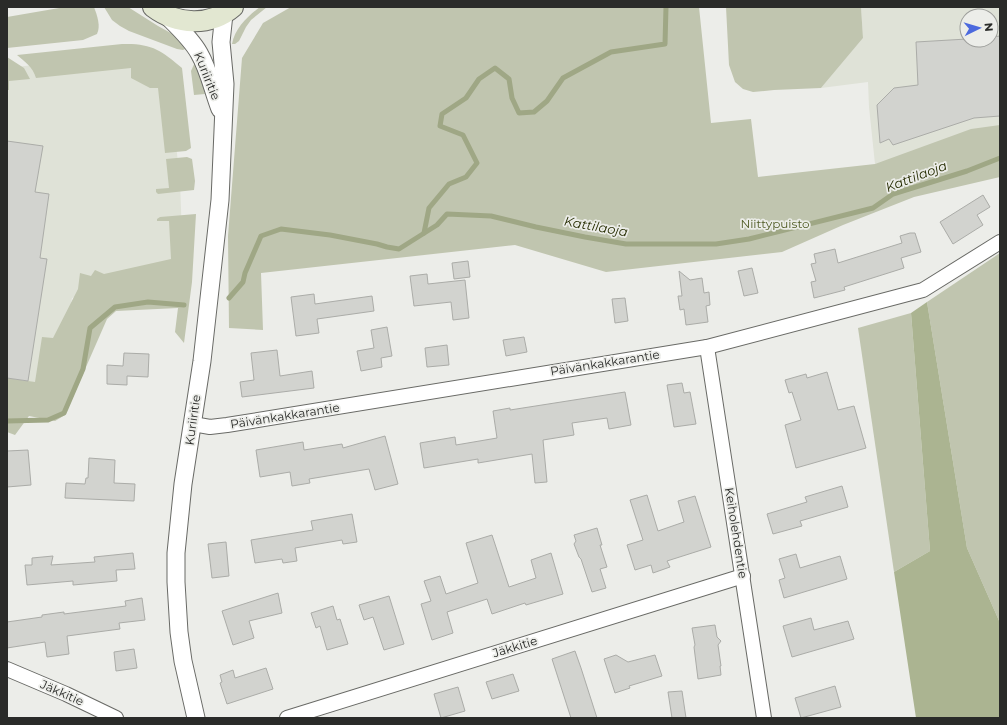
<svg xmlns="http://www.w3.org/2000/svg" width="1007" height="725" font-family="Montserrat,sans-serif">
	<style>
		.built { fill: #dfe2d7; fill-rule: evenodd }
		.green { fill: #c0c5af }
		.forest { fill: #abb491 }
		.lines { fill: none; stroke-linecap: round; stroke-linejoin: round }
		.stream { stroke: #9fa785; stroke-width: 5 }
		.building { fill: #d2d3cf; stroke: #abaca8 }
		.minor-casing { stroke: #696a66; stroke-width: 16 }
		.tertiary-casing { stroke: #696a66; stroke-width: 19 }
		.secondary-casing { stroke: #696a66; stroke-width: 22 }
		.minor { stroke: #fff; stroke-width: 14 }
		.tertiary { stroke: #fff; stroke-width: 17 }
		.secondary { stroke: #e2e7d1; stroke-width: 20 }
		.labels { text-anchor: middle; stroke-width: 3.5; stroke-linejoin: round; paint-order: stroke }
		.street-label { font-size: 12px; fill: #2a2b29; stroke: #ecede9 }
		.park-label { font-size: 12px; fill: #4f5a23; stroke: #ecede9 }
		.water-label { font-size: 13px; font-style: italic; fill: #272e03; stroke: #ecede9 }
	</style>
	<rect width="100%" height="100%" fill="#ecede9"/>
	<!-- built -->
	<g class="built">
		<path d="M861 7H1000V137L875 164 869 107 868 82 821 88 863 38ZM967 16H991V40H967Z"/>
		<path d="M133 54 169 80 180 181 183 265 72 298 56 394 7 386V68Z"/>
	</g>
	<!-- green -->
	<g class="green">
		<path d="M65 7H94C97 15 101 26 97 34L83 40 7 48V17Z"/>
		<path d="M104 7H128L158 26 178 37 185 46V49L183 50 177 49 129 31 120 26 112 20Z"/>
		<path d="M260 7H267L251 20 246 27 239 41 235 44H232C235 28 248 16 260 7Z"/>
		<path d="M291 7H699L711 123 751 119 758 177 875 164 971 129 1000 125V177L914 197 843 225 782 252 606 272 515 245 261 273 263 330 229 328 228 236 242 58 263 23Z"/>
		<path d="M726 7H861L863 38 821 88 774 90 753 92 743 89 735 82 729 65Z"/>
		<path d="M122 44C151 43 161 50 182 68L191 148 186 151 165 153 158 88H150L131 78V68L36 78C33 67 25 62 17 55Z"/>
		<path d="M7 57 24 68 30 79 9 81V90H7Z"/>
		<path d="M196 60 202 81 205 94 194 95 191 71Z"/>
		<path d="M187 157 192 159 195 181 194 190 158 194 156 192V189L169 188 166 159Z"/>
		<path d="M196 214 192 282 184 343 175 332 178 308 116 311 107 319 65 415 55 421 29 416 15 435 7 432V378L35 382 42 337 53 338 78 289 80 273 91 276 95 270 104 274 171 259 169 221H157V219L160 217Z"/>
		<path d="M1000 253V623L967 548 927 302Z"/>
		<path d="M911 313 930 551 894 572 858 328Z"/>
	</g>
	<!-- forest -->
	<path class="forest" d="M927 302 967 548 1000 623V718H916L894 572 930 551 911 313Z"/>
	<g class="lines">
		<!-- stream -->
		<g class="stream">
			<path d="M424 233 429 208 449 184 466 177 477 163 463 135 440 126 442 114 466 98 479 79 495 68 509 79 512 98 519 113 534 112 547 101 563 78 611 52 665 44 666 7"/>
			<path d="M229 298 243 282 245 273 261 236 281 229 330 235 377 244 387 247 399 249 437 225 447 214 491 216 536 227 585 237 626 244H716L749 239 873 208 893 194 967 171 1000 158"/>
			<path d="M7 421 48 420 64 413 83 369 90 328 115 307 148 302 184 305"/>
		</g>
	</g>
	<!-- building -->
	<g class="building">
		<path d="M1000 36V116L974 118 893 145 889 139 880 143 877 105 894 88 918 85 916 42 967 39V40H991V37Z"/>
		<path d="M7 141 43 146 35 192 49 194 40 258 47 259 28 381 7 378Z"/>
		<path d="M983 195 990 207 977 215 983 225 953 244 940 222Z"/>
		<path d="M910 233H915L921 252 901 258 904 268 844 287 845 290 814 298 811 282 816 281 811 264 816 263 814 254 835 249 838 263 902 243 900 236Z"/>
		<path d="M468 261 470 277 454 279 452 263Z"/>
		<path d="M752 268 758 293 744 296 738 271Z"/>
		<path d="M679 271 690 280 702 278 704 293 709 292 710 305 706 306 708 322 686 325 684 309 680 310 678 296H682Z"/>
		<path d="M427 274 428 284 465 280 469 318 453 320 451 302 414 306 410 276Z"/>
		<path d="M314 294 315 304 372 296 374 311 317 319 319 333 296 336 291 297Z"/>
		<path d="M625 298 628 321 615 323 612 299Z"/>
		<path d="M387 327 392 356 381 358 382 367 361 371 357 351 374 348 371 330Z"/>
		<path d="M524 337 527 352 506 356 503 340Z"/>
		<path d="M447 345 449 365 427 367 425 348Z"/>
		<path d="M277 350 280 376 312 371 314 388 242 397 240 382 254 380 251 353Z"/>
		<path d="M124 353 149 354 148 377 127 376V385L107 384V365L123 366Z"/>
		<path d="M827 372 838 410 854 406 866 448 796 468 785 425 801 420 792 392 789 393 785 380 806 374 807 378Z"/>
		<path d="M682 383 684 393 690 392 696 424 674 427 667 385Z"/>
		<path d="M625 392 631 425 609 429 607 418 572 423 574 435 543 440 547 482 535 483 532 454 478 463V459L424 468 420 443 455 437 456 445 497 438 493 411 510 408V410Z"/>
		<path d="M385 436 398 484 375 490 369 469 309 479 310 483 292 486 290 472 260 477 256 450 303 442 304 450 342 444 343 448Z"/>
		<path d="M28 450 31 485 7 487V451Z"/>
		<path d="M89 458 115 460 114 483 135 484 134 501 65 498 66 483 85 484 86 478H88Z"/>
		<path d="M842 486 848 507 800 521 802 526 773 534 767 514 807 502 805 497Z"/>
		<path d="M647 495 658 531 684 522 678 501 695 496 711 547 667 561 670 567 653 573 651 565 635 570 627 545 643 540 630 500Z"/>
		<path d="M352 514 357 542 343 544 342 540 295 548 297 561 283 563 282 559 255 563 251 540 313 530 311 521Z"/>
		<path d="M597 528 602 545H600L607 567 600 569 606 588 592 592 581 559 579 557 574 544 576 541 574 535Z"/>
		<path d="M492 535 509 587 536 578 531 560 551 553 563 594 526 605 525 603 492 614 487 599 447 612 453 633 432 640 421 604 431 601 424 581 440 576 446 594 478 583 466 543Z"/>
		<path d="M226 542 229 576 212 578 208 544Z"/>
		<path d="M133 553 135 569 116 570 117 581 73 585V581L27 585 25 565H32V558L53 556 51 565 95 562 94 557Z"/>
		<path d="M796 554 800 568 840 556 847 579 784 598 779 580 785 578 779 559Z"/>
		<path d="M278 593 282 613 249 621 254 638 233 645 222 611Z"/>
		<path d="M389 596 404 644 384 650 373 617 364 620 359 605Z"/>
		<path d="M142 598 145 620 119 623 120 629 67 636 69 654 47 657 45 642 7 648V622L42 617V615L64 612V614L126 606 125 601Z"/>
		<path d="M333 606 337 620 340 619 348 644 327 650 320 626 316 628 311 613Z"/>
		<path d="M811 618 814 630 848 621 854 639 792 657 783 626Z"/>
		<path d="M715 625 717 637 721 641 718 645 721 666H720L721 675 698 679 694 647 695 645 692 628Z"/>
		<path d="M134 649 137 668 116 671 114 652Z"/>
		<path d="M575 651 581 668 597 718H571L552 659Z"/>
		<path d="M616 655 628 662 655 655 662 676 629 686 630 688 615 693 604 659Z"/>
		<path d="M266 668 273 689 227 704 220 683 222 682 220 675 233 670 235 678Z"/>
		<path d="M513 674 519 691 492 699 486 682Z"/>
		<path d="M835 686 841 707 801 718 795 698Z"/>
		<path d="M458 687 465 711 441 718 434 694Z"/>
		<path d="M682 691 686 718H672L668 692Z"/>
	</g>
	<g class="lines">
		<!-- minor casing -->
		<g class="minor-casing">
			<g id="minor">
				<path d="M707 347 764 718"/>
				<path d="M193 424 210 427 227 425 707 347 923 290 1000 242"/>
				<path d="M7 669 66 694 116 718"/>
				<path d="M287 718 743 576"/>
			</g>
		</g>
		<!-- tertiary casing -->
		<g class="tertiary-casing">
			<g id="tertiary">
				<path d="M168 17C179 28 191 39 199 53 209 70 213 91 220 109"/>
				<path d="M196 718 183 661 179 632 176 582V553L183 484 202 361 220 200 225 84 221 42 224 14"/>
			</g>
		</g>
		<!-- secondary casing -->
		<g class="secondary-casing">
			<path id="secondary" d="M153 7C177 25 210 27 233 7"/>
		</g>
		<!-- minor -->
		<use href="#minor" class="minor"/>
		<!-- tertiary -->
		<use href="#tertiary" class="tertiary"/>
		<!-- secondary -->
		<use href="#secondary" class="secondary"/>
	</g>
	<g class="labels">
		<!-- street labels -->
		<g class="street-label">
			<text transform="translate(207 76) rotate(68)" y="4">Kuriiritie</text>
			<text transform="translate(605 363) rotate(-9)" y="4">Päivänkakkarantie</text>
			<text transform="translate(285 416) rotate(-9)" y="4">Päivänkakkarantie</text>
			<text transform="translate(193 420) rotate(-82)" y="4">Kuriiritie</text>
			<text transform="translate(736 533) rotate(81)" y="4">Keiholehdentie</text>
			<text transform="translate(515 647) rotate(-17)" y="4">Jäkkitie</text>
			<text transform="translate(62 693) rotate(24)" y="4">Jäkkitie</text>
		</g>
		<!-- park labels -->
		<g class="park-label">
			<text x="775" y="228">Niittypuisto</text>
		</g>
		<!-- water labels -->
		<g class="water-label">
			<text transform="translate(916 176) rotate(-21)" y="5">Kattilaoja</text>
			<text transform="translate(596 226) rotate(10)" y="5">Kattilaoja</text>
		</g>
	</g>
	<!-- border -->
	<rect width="1007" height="725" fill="none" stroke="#2a2b29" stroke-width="16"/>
	<!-- north arrow -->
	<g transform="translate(979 28) rotate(85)"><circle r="19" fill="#ecede9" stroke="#9e9f9c"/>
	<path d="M0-3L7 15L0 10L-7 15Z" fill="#4c69de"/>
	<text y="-6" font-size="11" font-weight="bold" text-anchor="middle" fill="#2a2b29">N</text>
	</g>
</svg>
